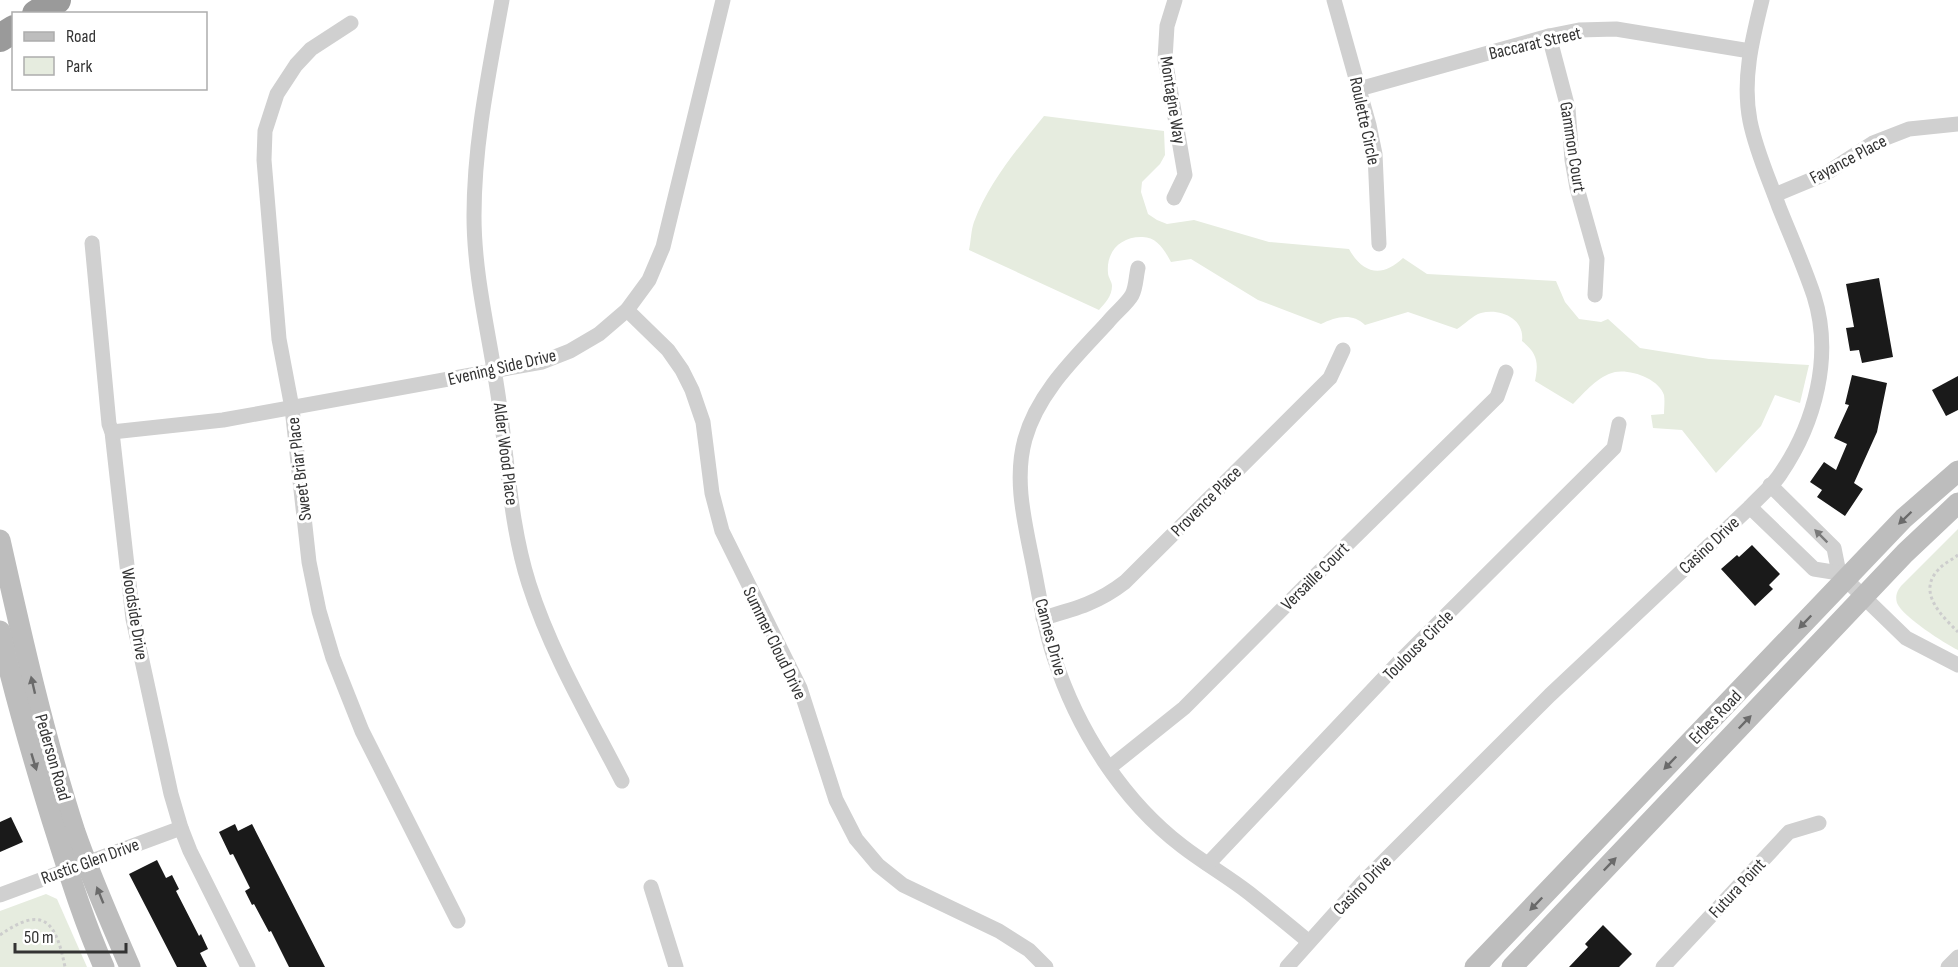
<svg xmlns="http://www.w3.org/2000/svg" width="1958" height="967" font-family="'Sofia Sans Condensed',sans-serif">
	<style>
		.green { fill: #e6ecdf }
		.building { fill: #1a1a1a }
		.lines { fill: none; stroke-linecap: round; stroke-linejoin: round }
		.path { stroke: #cdcdcd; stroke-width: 3; stroke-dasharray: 3 3; stroke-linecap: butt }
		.street { stroke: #d0d0d0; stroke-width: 15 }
		.secondary { stroke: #bdbdbd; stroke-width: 21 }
		.highway { stroke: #9a9a9a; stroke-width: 28 }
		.oneway { fill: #6a6a6a }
		.oneway2 { fill: #7a7a7a }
		.labels { text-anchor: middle; stroke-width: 6; stroke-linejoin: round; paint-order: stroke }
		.street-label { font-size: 18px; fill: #333; stroke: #fff }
	</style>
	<rect width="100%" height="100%" fill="#fff"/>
	<!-- green -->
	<g class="green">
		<path d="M1044 116 1164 131 1165 155 1160 164 1142 182 1141 192 1148 214 1157 220 1167 224 1194 220 1269 242 1349 249C1363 274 1382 278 1403 258L1427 274 1556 281 1565 302 1579 319 1601 322 1608 319 1640 348 1709 359 1809 365 1800 403 1775 395 1761 426 1716 473 1682 430 1653 428 1651 415 1664 414C1664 409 1665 401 1664 395 1659 379 1631 369 1615 372 1598 376 1585 392 1573 404L1535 381C1539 362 1537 353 1522 341 1525 319 1501 308 1481 313 1473 315 1464 325 1457 329L1408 312 1365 325C1352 312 1335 317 1321 324L1258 300 1191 259 1171 262C1164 249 1156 236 1141 237 1120 237 1106 252 1108 273 1108 277 1112 282 1112 286 1112 296 1105 303 1099 310L969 250C971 241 971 230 974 222 989 182 1018 148 1044 116Z"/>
		<path d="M1958 529V650C1945 644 1902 616 1897 603 1895 596 1897 591 1901 586Z"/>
		<path d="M46 894 57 899 87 967H0V911Z"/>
	</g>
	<!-- building -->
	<g class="building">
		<path d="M1879 278 1893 357 1862 363 1859 350 1850 351 1846 328 1854 327 1846 284Z"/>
		<path d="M1852 375 1887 383 1877 432 1854 483 1863 489 1845 516 1817 497 1822 490 1810 482 1824 462 1836 470 1847 444 1834 438 1849 405 1845 404Z"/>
		<path d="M1958 376V410L1946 416 1932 390Z"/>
		<path d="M1752 545 1780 574 1769 585 1773 589 1755 606 1721 569 1737 555 1739 557Z"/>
		<path d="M11 817 23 842 0 852V822Z"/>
		<path d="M235 824 238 831 252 824 325 967H289L271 931 269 932 254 904 252 905 245 891 250 888 233 854 230 855 219 832Z"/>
		<path d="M157 860 166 878 172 875 179 889 176 891 199 936 201 934 208 949 200 953 207 967H177L129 874Z"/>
		<path d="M1603 925 1632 954 1619 967H1569L1588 947 1585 944Z"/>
	</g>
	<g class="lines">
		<!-- path -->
		<g class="path">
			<path d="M1958 555C1952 560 1944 563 1939 569 1916 592 1942 616 1958 632"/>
			<path d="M0 935C44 904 56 922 65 967"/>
		</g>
		<!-- street -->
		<g class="street">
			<path d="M502 0C489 72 474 143 474 216 474 281 492 345 500 409 508 467 511 528 529 584 551 653 589 717 622 781"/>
			<path d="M1334 0 1369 125 1375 154 1379 244"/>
			<path d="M351 23 311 49 296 65 277 94 265 131 264 160 279 339 292 408 309 562 319 611 333 658 362 731 458 921"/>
			<path d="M1549 36 1568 108 1572 160 1577 188 1597 259 1595 295"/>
			<path d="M1359 89 1549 36 1579 30 1616 29 1750 51"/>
			<path d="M1775 195 1825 174 1873 143 1909 129 1958 124"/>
			<path d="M1174 198 1185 175 1165 59 1167 26 1175 0"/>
			<path d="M92 243 109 424 112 432 133 619 171 794 181 828 190 851 248 967"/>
			<path d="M1138 268C1136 276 1136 288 1132 295 1127 304 1115 313 1108 322 1076 357 1038 392 1025 439 1013 482 1026 527 1034 569 1040 599 1044 628 1054 657 1077 729 1122 800 1182 846 1204 863 1227 876 1249 893 1269 909 1289 925 1309 942"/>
			<path d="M627 310 668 350 682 370 692 390 703 422 712 493 722 531 800 688 836 800 856 839 878 865 903 885 999 931 1029 950 1046 967"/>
			<path d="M112 432 223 420 542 362 570 351 599 334 627 310 649 280 663 247 723 0"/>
			<path d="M1770 485 1834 548 1839 573"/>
			<path d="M1750 507 1814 569 1839 573 1906 638 1958 665"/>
			<path d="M1043 618C1075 609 1098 603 1125 582L1330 378 1343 350"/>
			<path d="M1109 768 1184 708 1318 573 1497 397 1506 372"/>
			<path d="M1208 864 1401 660 1614 448 1619 424"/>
			<path d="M651 887 676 967"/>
			<path d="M0 895 181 828"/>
			<path d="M1287 967 1363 882 1550 695 1750 507C1760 496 1773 486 1781 473 1815 423 1833 356 1814 296 1804 266 1791 237 1779 207 1769 179 1756 151 1750 121 1742 80 1752 40 1762 0"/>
			<path d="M1663 967 1789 832 1819 823"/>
			<path d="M1948 967 1958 957"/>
		</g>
		<!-- secondary -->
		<g class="secondary">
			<path d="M0 540C22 638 44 736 75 832 91 878 111 923 130 967"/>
			<path d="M0 631C14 695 33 758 52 820 68 870 83 920 104 967"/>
			<path d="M1475 967 1904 518 1958 471"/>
			<path d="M1512 967 1905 553 1958 503"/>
		</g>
		<!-- highway -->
		<g class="highway">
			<path d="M36 14 57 0"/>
			<path d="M0 38 14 29"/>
		</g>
	</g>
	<!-- one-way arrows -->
	<defs><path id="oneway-solid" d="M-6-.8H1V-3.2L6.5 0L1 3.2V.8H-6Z" transform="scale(1.5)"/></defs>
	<g class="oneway">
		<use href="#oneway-solid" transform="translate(1905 518) rotate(136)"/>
		<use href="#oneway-solid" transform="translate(1805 622) rotate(134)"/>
		<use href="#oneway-solid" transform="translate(33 685) rotate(-103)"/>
		<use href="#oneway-solid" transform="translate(1745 722) rotate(-46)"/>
		<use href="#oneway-solid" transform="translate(34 762) rotate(73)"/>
		<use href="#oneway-solid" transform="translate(1670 763) rotate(134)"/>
		<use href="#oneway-solid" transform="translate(1610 864) rotate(-46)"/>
		<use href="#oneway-solid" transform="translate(100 895) rotate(-112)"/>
		<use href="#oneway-solid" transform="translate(1536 904) rotate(134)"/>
	</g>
	<use class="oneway2" href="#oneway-solid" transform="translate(1821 536) rotate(-135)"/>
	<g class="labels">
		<!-- street labels -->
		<g class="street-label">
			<text transform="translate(1535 43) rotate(-13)" y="6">Baccarat Street</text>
			<text transform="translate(1173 100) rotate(81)" y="6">Montagne Way</text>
			<text transform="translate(1365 121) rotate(78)" y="6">Roulette Circle</text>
			<text transform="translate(1573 147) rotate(81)" y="6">Gammon Court</text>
			<text transform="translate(1848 159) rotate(-28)" y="6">Fayance Place</text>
			<text transform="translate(502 367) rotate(-13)" y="6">Evening Side Drive</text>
			<text transform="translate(506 454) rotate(83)" y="6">Alder Wood Place</text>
			<text transform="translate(299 469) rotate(-97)" y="6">Sweet Briar Place</text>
			<text transform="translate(1206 501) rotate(-45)" y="6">Provence Place</text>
			<text transform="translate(1709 545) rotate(-43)" y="6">Casino Drive</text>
			<text transform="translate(1315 576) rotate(-45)" y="6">Versaille Court</text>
			<text transform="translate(135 614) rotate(81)" y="6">Woodside Drive</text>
			<text transform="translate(1051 637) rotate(75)" y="6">Cannes Drive</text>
			<text transform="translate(775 643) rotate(64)" y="6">Summer Cloud Drive</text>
			<text transform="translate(1418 645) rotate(-45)" y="6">Toulouse Circle</text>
			<text transform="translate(1715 717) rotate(-46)" y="6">Erbes Road</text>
			<text transform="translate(53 757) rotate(74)" y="6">Pederson Road</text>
			<text transform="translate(90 861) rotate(-20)" y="6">Rustic Glen Drive</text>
			<text transform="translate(1362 885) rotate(-46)" y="6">Casino Drive</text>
			<text transform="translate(1737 888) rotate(-47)" y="6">Futura Point</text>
		</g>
	</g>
	<!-- legend -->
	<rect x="12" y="12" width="195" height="78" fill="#ffffff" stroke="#adadad" stroke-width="1.5"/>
	<rect x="24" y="32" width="30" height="9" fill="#bdbdbd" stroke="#adadad" stroke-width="1.5"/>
	<text x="66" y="42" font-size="18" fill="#333333">Road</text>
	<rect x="24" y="57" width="30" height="18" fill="#e6ecdf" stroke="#adadad" stroke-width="1.5"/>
	<text x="66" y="72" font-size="18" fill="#333333">Park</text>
	<!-- scale -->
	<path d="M15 943v9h111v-9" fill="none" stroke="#333333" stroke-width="3"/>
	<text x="24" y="943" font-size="18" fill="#333333" stroke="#ffffff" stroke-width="4.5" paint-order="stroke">50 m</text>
</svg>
